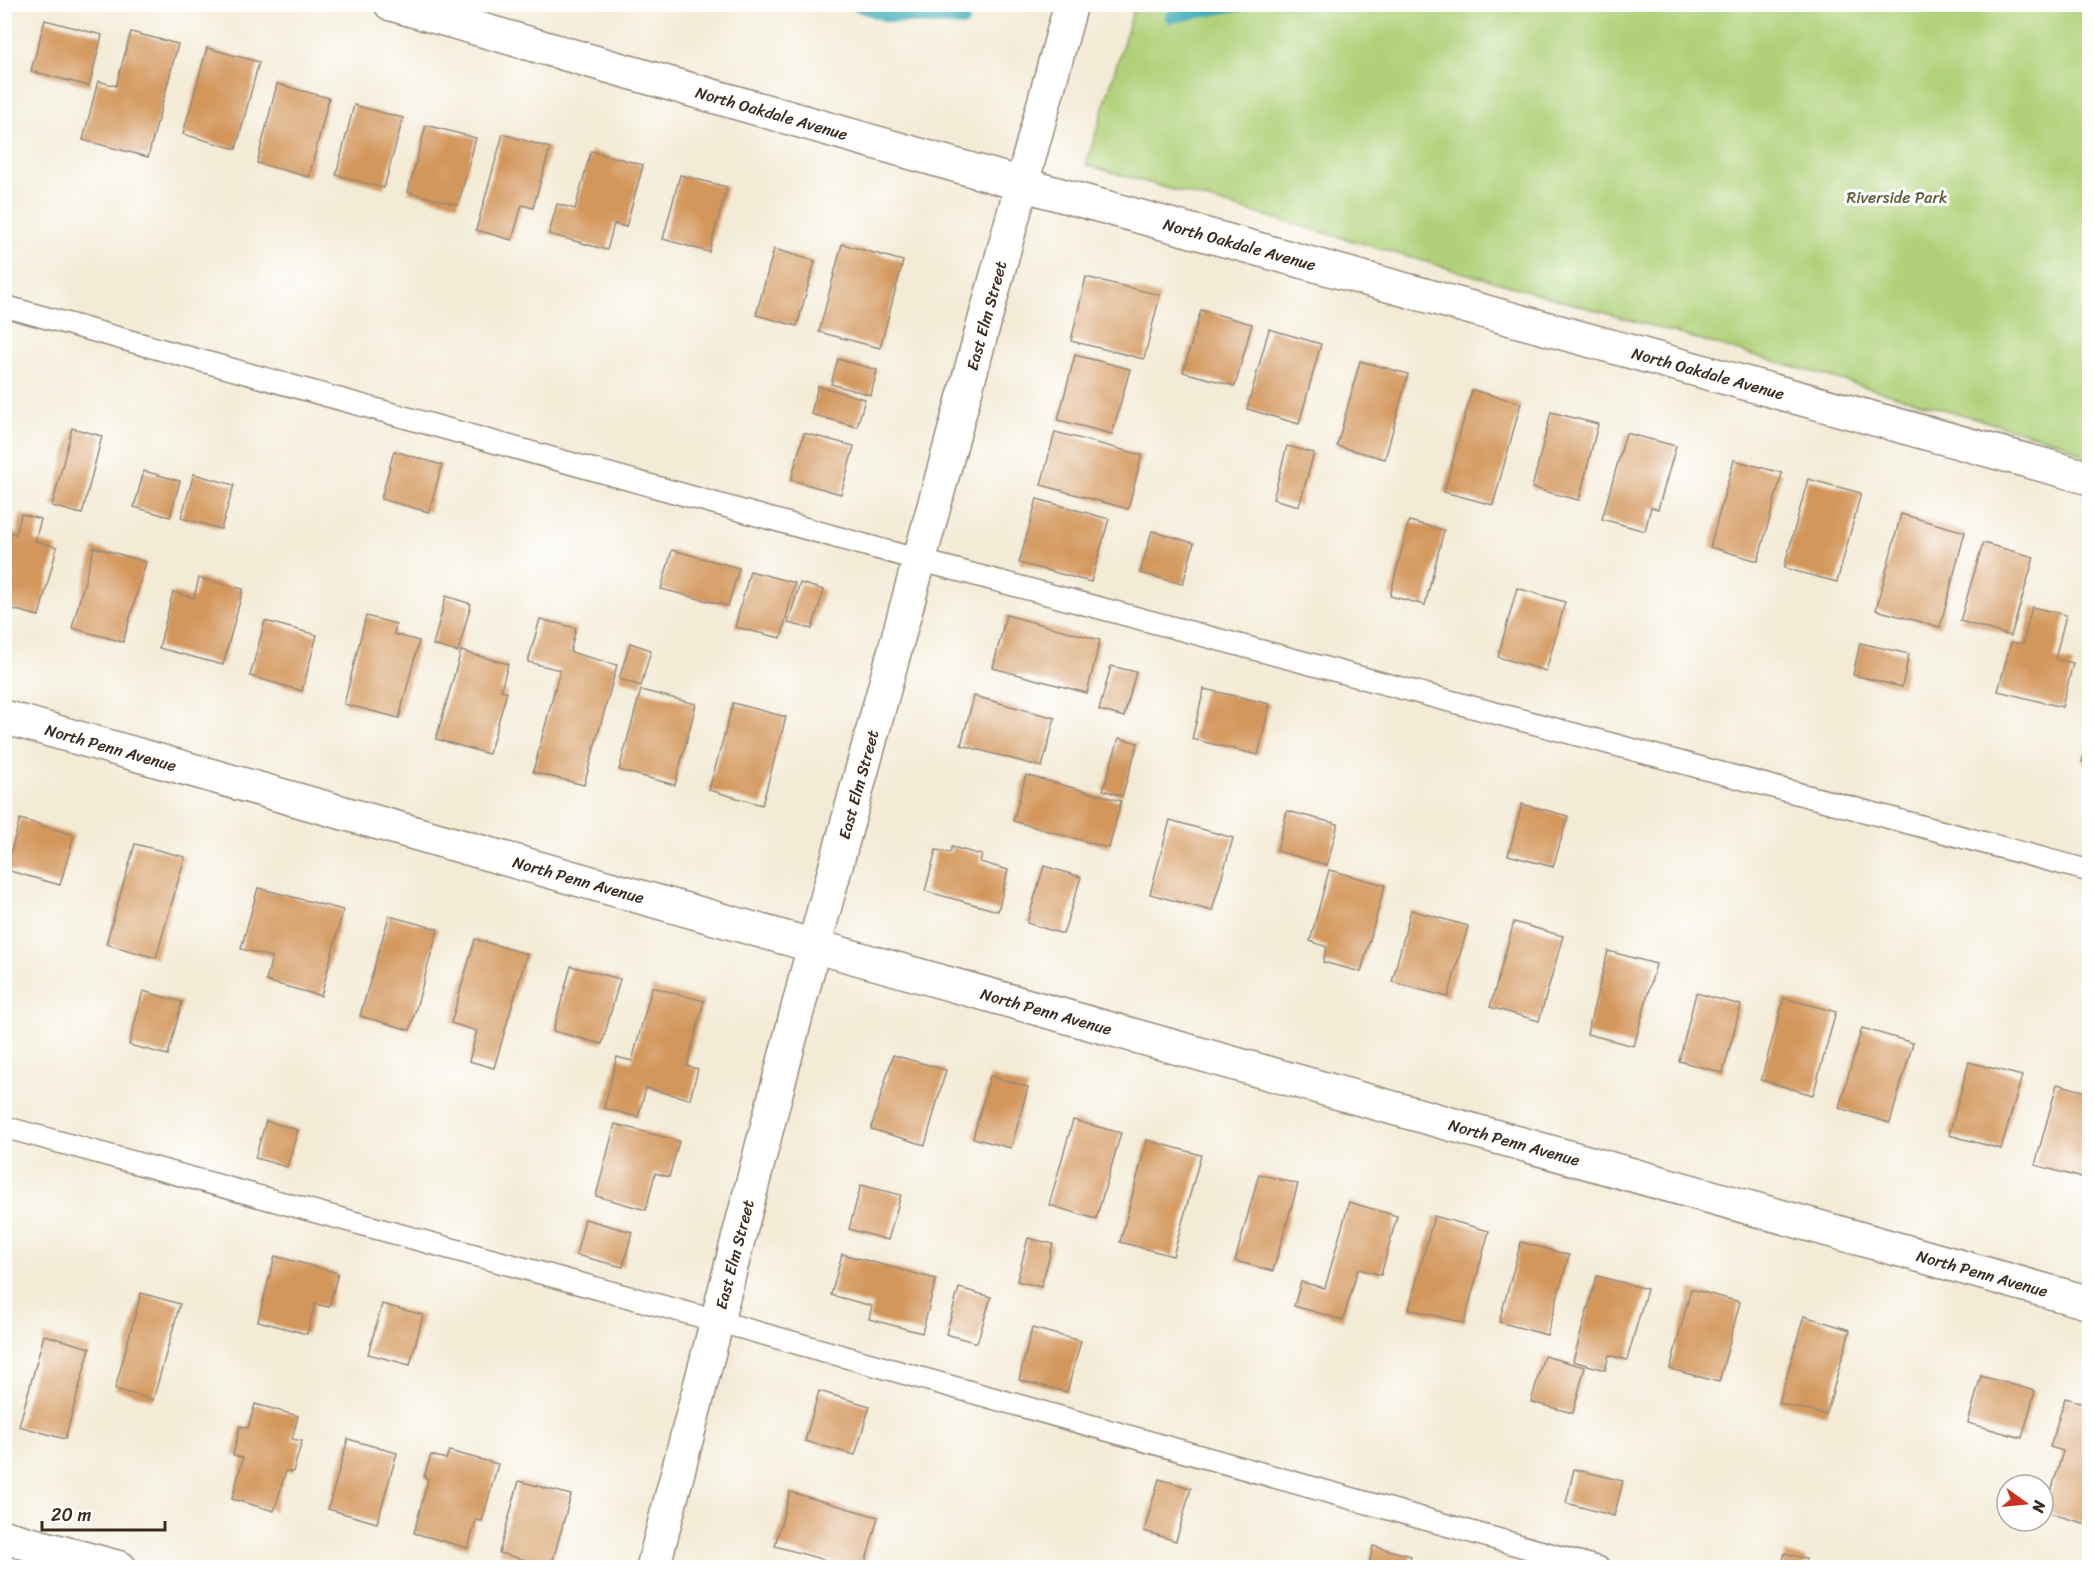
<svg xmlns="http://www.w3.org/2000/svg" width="2094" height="1572" font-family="Sriracha,sans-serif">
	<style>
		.green { fill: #b0d179; stroke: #767e4c; stroke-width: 1.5 }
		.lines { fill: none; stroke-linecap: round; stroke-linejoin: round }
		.stream { stroke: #3bacb5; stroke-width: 12 }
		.building { fill: #d3975c }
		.lane-casing { stroke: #978a7a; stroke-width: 24 }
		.street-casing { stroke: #978a7a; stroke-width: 36 }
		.lane { stroke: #fff; stroke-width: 21 }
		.street { stroke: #fff; stroke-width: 33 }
		.labels { text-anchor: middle; stroke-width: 6; stroke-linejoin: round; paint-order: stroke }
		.street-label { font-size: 16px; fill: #3b2a1e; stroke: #fff }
		.park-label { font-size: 16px; fill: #5e5c39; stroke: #fff }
	</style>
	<rect width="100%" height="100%" fill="#fff"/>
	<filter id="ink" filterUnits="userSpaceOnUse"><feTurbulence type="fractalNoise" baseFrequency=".0167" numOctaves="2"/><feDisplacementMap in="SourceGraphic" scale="12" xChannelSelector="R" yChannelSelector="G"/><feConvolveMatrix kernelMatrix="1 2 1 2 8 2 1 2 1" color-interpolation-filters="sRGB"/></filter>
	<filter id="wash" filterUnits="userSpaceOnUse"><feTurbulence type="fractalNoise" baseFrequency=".008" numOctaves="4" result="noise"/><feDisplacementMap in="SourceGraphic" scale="24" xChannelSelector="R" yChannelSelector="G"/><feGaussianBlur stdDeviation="1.35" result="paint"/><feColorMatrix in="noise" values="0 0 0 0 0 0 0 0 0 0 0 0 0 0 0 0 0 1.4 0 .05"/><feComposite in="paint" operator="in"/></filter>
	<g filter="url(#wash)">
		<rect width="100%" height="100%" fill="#f3ebd5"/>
		<!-- green -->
		<path class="green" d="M1135 5H2089V459L2062 443 1086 165Z"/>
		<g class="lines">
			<!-- stream -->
			<g class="stream">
				<path d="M854 4 887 16 964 21"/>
				<path d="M1171 17 1244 4"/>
			</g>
		</g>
		<g id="blocks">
			<!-- building -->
			<g class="building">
				<path d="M45 20 102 35 89 86 31 71Z"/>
				<path d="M131 32 178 44 148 157 83 140 98 81 116 86Z"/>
				<path d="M207 48 259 62 236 149 183 134Z"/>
				<path d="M277 84 329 98 309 177 257 163Z"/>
				<path d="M354 105 403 118 384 188 336 175Z"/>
				<path d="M426 125 476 138 458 205 408 192Z"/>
				<path d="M503 134 550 148 533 208 522 205 512 240 476 230Z"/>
				<path d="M591 151 643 165 626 227 614 224 607 250 549 234 557 204 575 209Z"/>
				<path d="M680 175 727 187 709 252 663 239Z"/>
				<path d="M842 244 903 261 880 348 819 332Z"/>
				<path d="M774 249 815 261 797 326 756 315Z"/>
				<path d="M1086 277 1160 295 1144 359 1071 341Z"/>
				<path d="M1201 310 1252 324 1235 386 1183 372Z"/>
				<path d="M1269 329 1321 344 1299 424 1247 409Z"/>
				<path d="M1075 355 1130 369 1112 434 1058 420Z"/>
				<path d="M838 359 877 370 871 395 831 384Z"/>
				<path d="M1360 361 1408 374 1385 459 1337 446Z"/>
				<path d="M818 386 865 399 857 427 811 414Z"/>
				<path d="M1472 390 1521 403 1493 505 1444 492Z"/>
				<path d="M1551 412 1598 424 1579 500 1532 488Z"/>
				<path d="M72 428 102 436 82 514 52 506Z"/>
				<path d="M1055 432 1142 455 1128 509 1041 485Z"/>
				<path d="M804 433 854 446 841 494 791 480Z"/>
				<path d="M1626 433 1676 446 1658 509 1651 507 1645 531 1602 519Z"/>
				<path d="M1287 446 1314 453 1299 506 1273 499Z"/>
				<path d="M394 451 442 465 429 512 381 499Z"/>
				<path d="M1734 460 1782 473 1758 561 1710 547Z"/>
				<path d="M144 471 180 481 170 517 134 507Z"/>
				<path d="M194 474 234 485 221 529 181 518Z"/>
				<path d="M1808 479 1861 493 1837 582 1784 568Z"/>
				<path d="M1037 499 1109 519 1091 582 1019 563Z"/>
				<path d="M21 514 41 519 35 541 57 547 39 616 4 607V531L16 534Z"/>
				<path d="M1901 514 1965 532 1940 627 1876 610Z"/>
				<path d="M1409 521 1444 530 1425 605 1390 596Z"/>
				<path d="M1152 531 1194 543 1183 584 1140 573Z"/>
				<path d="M1983 543 2034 557 2011 636 1960 621Z"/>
				<path d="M94 547 146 562 123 642 72 628Z"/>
				<path d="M672 550 739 568 728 606 661 589Z"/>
				<path d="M750 571 795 583 781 638 735 627Z"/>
				<path d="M199 578 243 589 223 665 159 648 173 592 194 598Z"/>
				<path d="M800 583 824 590 812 629 788 623Z"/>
				<path d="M1517 588 1565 602 1546 671 1498 657Z"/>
				<path d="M446 596 471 604 458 652 433 645Z"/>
				<path d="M2032 607 2066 615 2055 659 2073 663 2062 707 1998 691 2011 642 2023 644Z"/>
				<path d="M1006 615 1100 640 1087 693 993 668Z"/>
				<path d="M366 616 396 624 394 634 419 641 399 718 344 704Z"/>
				<path d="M540 619 576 628 570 652 617 665 584 785 533 772 560 670 528 662Z"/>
				<path d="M265 621 317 635 302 691 250 676Z"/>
				<path d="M630 643 651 650 641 686 619 679Z"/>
				<path d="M1860 643 1909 654 1902 687 1853 675Z"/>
				<path d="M461 651 508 664 501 690 507 692 489 754 436 739Z"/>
				<path d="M1111 666 1136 672 1124 717 1099 710Z"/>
				<path d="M1204 689 1270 704 1258 755 1192 739Z"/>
				<path d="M641 690 696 704 675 785 619 770Z"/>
				<path d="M974 696 1055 718 1042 767 961 745Z"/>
				<path d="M733 703 786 717 762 805 709 790Z"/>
				<path d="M2090 737V764L2082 762Z"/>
				<path d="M1119 738 1138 743 1122 796 1103 790Z"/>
				<path d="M1026 775 1121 801 1109 848 1013 821Z"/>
				<path d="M1522 804 1568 816 1553 867 1508 855Z"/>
				<path d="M1287 811 1338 824 1327 865 1277 851Z"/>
				<path d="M20 819 74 835 60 885 6 870Z"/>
				<path d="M1170 820 1233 838 1212 911 1150 894Z"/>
				<path d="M135 844 185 857 156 958 106 944Z"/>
				<path d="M952 847 982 855 980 862 1008 870 998 911 925 891 936 850 950 853Z"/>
				<path d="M1044 866 1081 877 1063 934 1027 923Z"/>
				<path d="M1329 870 1385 885 1361 972 1323 962 1327 947 1310 941Z"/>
				<path d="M258 888 343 910 321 996 266 981 272 957 241 949Z"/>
				<path d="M1411 910 1468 926 1448 997 1392 982Z"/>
				<path d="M389 916 438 929 410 1030 360 1016Z"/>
				<path d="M1514 922 1563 936 1539 1021 1490 1007Z"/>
				<path d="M475 939 527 954 494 1068 469 1061 477 1031 451 1023Z"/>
				<path d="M1608 951 1656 964 1634 1046 1587 1034Z"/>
				<path d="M571 966 620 979 602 1044 553 1031Z"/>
				<path d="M652 987 704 1001 687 1066 698 1069 690 1099 646 1088 638 1117 604 1108 617 1057 632 1061Z"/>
				<path d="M143 991 182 1002 168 1055 129 1045Z"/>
				<path d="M1696 993 1741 1005 1723 1073 1679 1061Z"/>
				<path d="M1784 998 1836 1012 1813 1095 1761 1080Z"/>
				<path d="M1862 1028 1913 1043 1890 1123 1839 1108Z"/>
				<path d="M893 1055 946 1070 925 1145 871 1129Z"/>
				<path d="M1969 1062 2022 1076 2001 1149 1949 1135Z"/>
				<path d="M990 1076 1028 1087 1011 1148 973 1138Z"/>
				<path d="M2057 1084 2090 1093V1165L2086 1179 2035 1165Z"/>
				<path d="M1073 1120 1121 1133 1096 1219 1049 1205Z"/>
				<path d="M266 1121 298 1130 287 1167 255 1158Z"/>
				<path d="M615 1124 679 1141 669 1177 655 1173 646 1210 596 1196Z"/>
				<path d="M1147 1140 1201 1155 1173 1256 1120 1242Z"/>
				<path d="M1259 1174 1298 1184 1273 1271 1235 1261Z"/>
				<path d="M861 1185 901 1195 888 1240 849 1229Z"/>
				<path d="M1349 1202 1397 1216 1381 1275 1358 1269 1343 1320 1294 1306 1301 1282 1325 1288Z"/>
				<path d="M1434 1216 1489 1231 1464 1323 1409 1309Z"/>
				<path d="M585 1219 632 1232 623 1267 576 1255Z"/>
				<path d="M1028 1238 1053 1244 1041 1287 1017 1281Z"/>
				<path d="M1521 1242 1569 1255 1547 1335 1499 1322Z"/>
				<path d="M842 1254 936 1279 922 1333 869 1319 872 1306 831 1295Z"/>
				<path d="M275 1256 338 1273 329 1307 315 1304 307 1334 258 1321Z"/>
				<path d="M1597 1276 1647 1289 1627 1360 1609 1355 1605 1370 1573 1361Z"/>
				<path d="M959 1288 991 1297 977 1343 946 1334Z"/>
				<path d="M1691 1289 1740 1302 1719 1382 1670 1369Z"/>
				<path d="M141 1293 180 1304 153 1400 115 1389Z"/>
				<path d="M382 1304 423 1315 410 1365 368 1354Z"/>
				<path d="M1804 1316 1850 1330 1826 1415 1779 1403Z"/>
				<path d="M1032 1328 1081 1341 1067 1392 1019 1380Z"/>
				<path d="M44 1335 90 1348 65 1439 19 1426Z"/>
				<path d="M1544 1356 1585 1367 1573 1413 1531 1402Z"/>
				<path d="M1981 1376 2035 1391 2022 1438 1968 1423Z"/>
				<path d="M819 1391 870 1406 855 1455 805 1441Z"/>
				<path d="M2065 1398 2090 1405V1525L2045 1512 2063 1451 2050 1447Z"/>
				<path d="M255 1404 298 1416 292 1439 302 1441 293 1472 286 1471 274 1511 232 1499 243 1458 233 1455 240 1426 248 1428Z"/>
				<path d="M348 1439 397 1453 377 1523 328 1509Z"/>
				<path d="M449 1451 498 1464 482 1521 476 1520 468 1548 414 1533 428 1479 424 1477 431 1455 446 1459Z"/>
				<path d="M1574 1469 1623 1481 1614 1516 1566 1503Z"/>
				<path d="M1159 1479 1191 1488 1176 1541 1144 1531Z"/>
				<path d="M519 1481 571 1495 551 1567 499 1553Z"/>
				<path d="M790 1492 878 1517 864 1568H853L775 1546Z"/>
				<path d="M1373 1546 1411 1556 1408 1568H1368Z"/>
				<path d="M1785 1553 1806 1559 1803 1568H1781Z"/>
			</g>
		</g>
	</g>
	<g filter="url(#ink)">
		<use href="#blocks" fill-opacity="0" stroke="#978a7a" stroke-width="1.5"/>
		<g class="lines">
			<!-- lane casing -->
			<g class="lane-casing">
				<g id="lane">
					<path d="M4 306 919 560 2090 871"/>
					<path d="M4 1127 717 1321 1600 1568"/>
				</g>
			</g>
			<!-- street casing -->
			<g class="street-casing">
				<g id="street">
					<path id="s1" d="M391 4 1021 184 2090 478"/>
					<path id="s2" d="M4 717 814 946 2090 1303"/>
					<path d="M4 1537 120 1568"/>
					<path id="s3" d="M653 1568 814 946 1071 4"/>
				</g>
			</g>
			<!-- lane -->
			<use href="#lane" class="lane"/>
			<!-- street -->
			<use href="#street" class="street"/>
		</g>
	</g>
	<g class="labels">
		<!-- street labels -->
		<g class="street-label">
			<text dy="6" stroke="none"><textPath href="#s1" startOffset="396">North Oakdale Avenue</textPath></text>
			<text dy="6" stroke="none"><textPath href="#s1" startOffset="882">North Oakdale Avenue</textPath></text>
			<text dy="6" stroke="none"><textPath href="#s3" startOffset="1296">East Elm Street</textPath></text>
			<text dy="6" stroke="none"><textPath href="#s1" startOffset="1368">North Oakdale Avenue</textPath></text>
			<text dy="6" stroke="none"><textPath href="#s2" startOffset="111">North Penn Avenue</textPath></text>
			<text dy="6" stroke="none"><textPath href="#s3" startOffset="810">East Elm Street</textPath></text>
			<text dy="6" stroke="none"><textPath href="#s2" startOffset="597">North Penn Avenue</textPath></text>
			<text dy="6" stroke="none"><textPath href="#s2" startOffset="1083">North Penn Avenue</textPath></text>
			<text dy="6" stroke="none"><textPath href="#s2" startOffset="1569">North Penn Avenue</textPath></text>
			<text dy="6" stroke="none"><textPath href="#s3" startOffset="324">East Elm Street</textPath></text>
			<text dy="6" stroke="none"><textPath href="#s2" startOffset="2055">North Penn Avenue</textPath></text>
		</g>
		<!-- park labels -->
		<g class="park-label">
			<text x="1897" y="203">Riverside Park</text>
		</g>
	</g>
	<!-- margin -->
	<rect width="2094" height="1572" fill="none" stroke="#fff" stroke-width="24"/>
	<!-- north arrow -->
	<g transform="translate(2025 1503) rotate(105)"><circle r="28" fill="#ffffff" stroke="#b1aaa5" stroke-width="1.5"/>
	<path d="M0-4.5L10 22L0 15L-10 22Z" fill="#c8321e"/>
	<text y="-9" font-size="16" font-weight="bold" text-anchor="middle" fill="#3b2a1e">N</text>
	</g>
	<!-- scale -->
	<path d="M42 1521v9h123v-9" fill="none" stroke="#3b2a1e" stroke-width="3"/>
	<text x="51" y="1521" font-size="18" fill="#3b2a1e" stroke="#ffffff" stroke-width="4.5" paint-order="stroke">20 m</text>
</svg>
